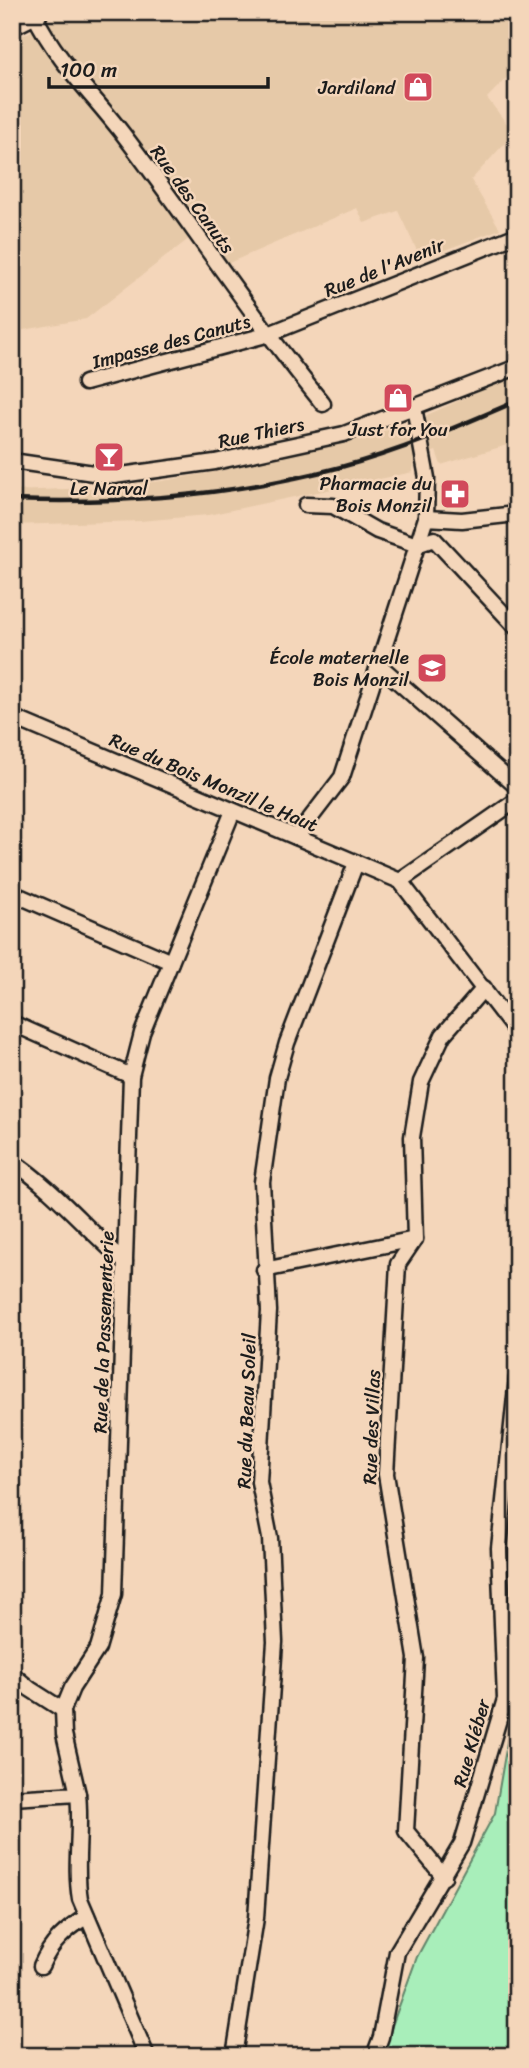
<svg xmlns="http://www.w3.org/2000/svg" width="529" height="2068" font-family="Sriracha,sans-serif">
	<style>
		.built { fill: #e6c9a8 }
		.green { fill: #a8eeba; stroke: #62856b; stroke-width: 2 }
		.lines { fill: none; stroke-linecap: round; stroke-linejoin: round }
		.street-casing { stroke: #1c1c1c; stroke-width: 19 }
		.secondary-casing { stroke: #1c1c1c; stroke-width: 24 }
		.street { stroke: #f4d6ba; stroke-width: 14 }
		.secondary { stroke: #f4d6ba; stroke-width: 19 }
		.rail { stroke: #1c1c1c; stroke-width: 4.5 }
		.labels { text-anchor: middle; stroke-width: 5; stroke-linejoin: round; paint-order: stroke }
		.poi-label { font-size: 19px; fill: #1c1c1c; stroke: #f4d6ba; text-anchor: end }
		.street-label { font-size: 19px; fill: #1c1c1c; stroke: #f4d6ba }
	</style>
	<rect width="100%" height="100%" fill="#f4d6ba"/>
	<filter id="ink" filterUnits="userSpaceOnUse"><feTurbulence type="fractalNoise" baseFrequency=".0143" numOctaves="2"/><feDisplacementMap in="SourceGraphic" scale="14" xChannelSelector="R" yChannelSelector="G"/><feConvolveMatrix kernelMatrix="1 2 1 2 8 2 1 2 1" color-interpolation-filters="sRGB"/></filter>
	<g filter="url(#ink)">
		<!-- built -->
		<g class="built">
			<path d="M68 12H517V67L487 98 514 133 471 180 500 229 421 259 398 211 364 223 357 208 224 265 200 230 86 319 12 332V41Z"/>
			<path d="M514 376 517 442 441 465 436 451 414 459 413 472 208 515 140 521 12 525V491L93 488 162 481 214 472 392 429 407 438 422 431 427 415Z"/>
		</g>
		<!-- green -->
		<path class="green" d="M517 1558V2056H381L417 1957 495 1813 514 1702Z"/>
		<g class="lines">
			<!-- street casing -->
			<g class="street-casing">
				<g id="street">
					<path d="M34 14C56 60 92 94 123 134 191 223 252 317 323 404"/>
					<path d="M85 383 266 335 517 235"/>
					<path d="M414 407 427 478 426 518"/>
					<path d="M12 461 114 476 215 462 344 434 517 367"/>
					<path d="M306 505 333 506 377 531 417 545"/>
					<path d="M417 545 434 539 517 628"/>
					<path d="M378 664 517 787"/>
					<path d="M12 717 400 881 517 1033"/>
					<path d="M296 837 342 777 426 518 462 520 507 515"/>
					<path d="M400 881 517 800"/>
					<path d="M12 893 171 962"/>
					<path d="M12 1023 131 1076"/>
					<path d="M12 1161C55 1190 86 1229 125 1262"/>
					<path d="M264 1270 415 1239"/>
					<path d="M12 1674 30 1689 63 1710"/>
					<path d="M78 1794C82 1830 74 1864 80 1899L147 2056"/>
					<path d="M12 1798 78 1794 64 1734 63 1710 72 1688 98 1648 114 1594 131 1076 142 1033 233 811"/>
					<path d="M444 1877 406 1831 416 1658 386 1474 398 1264 415 1239 412 1137 421 1082 443 1035 484 988"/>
					<path d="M41 1966C51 1942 66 1930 87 1916"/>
					<path d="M234 2056 256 1918 275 1642 270 1538 259 1482 269 1311 262 1182 277 1078 287 1043 356 863"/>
					<path d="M374 2056 381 2037 397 1952 462 1843 505 1699 499 1548 517 1378"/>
				</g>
			</g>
			<!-- secondary casing -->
			<g class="secondary-casing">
				<path id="secondary" d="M12 25 38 12"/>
			</g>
			<!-- street -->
			<use href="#street" class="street"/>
			<!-- secondary -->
			<use href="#secondary" class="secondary"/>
			<!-- rail -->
			<path class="rail" d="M12 500C122 504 235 495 341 467 402 451 459 426 517 401"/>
		</g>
	</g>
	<!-- icons -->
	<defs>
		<g id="shop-square" transform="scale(1.575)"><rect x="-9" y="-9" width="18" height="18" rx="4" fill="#d1495b" stroke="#f4d6ba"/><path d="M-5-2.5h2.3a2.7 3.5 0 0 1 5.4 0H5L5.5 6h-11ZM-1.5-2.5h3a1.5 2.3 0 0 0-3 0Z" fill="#fff"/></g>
		<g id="bar-square" transform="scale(1.575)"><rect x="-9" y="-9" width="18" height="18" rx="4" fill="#d1495b" stroke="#f4d6ba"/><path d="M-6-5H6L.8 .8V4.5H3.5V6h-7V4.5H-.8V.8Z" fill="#fff"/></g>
		<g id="pharmacy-square" transform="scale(1.575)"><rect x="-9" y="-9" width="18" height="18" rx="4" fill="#d1495b" stroke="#f4d6ba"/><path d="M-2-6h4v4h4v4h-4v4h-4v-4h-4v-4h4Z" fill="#fff"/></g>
		<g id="school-square" transform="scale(1.575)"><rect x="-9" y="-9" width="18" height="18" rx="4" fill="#d1495b" stroke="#f4d6ba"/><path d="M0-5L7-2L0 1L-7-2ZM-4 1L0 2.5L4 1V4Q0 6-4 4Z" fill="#fff"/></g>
	</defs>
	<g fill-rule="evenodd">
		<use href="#shop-square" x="418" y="87"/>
		<use href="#shop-square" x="398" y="398"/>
		<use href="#bar-square" x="109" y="457"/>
		<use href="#pharmacy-square" x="455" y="494"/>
		<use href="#school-square" x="432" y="668"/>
	</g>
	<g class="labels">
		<!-- poi labels -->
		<g class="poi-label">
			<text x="395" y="94">Jardiland</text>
			<text x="398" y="436" text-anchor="middle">Just for You</text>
			<text x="432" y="490">Pharmacie du<tspan x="432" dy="22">Bois Monzil</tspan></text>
			<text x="109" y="495" text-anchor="middle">Le Narval</text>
			<text x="409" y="664">École maternelle<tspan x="409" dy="22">Bois Monzil</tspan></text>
		</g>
		<!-- street labels -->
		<g class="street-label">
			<text transform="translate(193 199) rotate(54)" y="7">Rue des Canuts</text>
			<text transform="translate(384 267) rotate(-22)" y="7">Rue de l'Avenir</text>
			<text transform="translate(171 341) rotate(-15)" y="7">Impasse des Canuts</text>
			<text transform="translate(261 432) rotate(-12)" y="7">Rue Thiers</text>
			<text transform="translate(214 782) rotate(23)" y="7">Rue du Bois Monzil le Haut</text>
			<text transform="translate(103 1332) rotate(-88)" y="7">Rue de la Passementerie</text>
			<text transform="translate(246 1411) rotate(-88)" y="7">Rue du Beau Soleil</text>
			<text transform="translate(371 1427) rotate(-88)" y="7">Rue des Villas</text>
			<text transform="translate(471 1743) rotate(-74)" y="7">Rue Kléber</text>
		</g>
	</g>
	<!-- margin -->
	<rect width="529" height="2068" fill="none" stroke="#f4d6ba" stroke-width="42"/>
	<rect x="21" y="21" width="487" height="2026" fill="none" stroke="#1c1c1c" stroke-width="2.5" filter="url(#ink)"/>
	<!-- scale -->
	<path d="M49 77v10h219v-10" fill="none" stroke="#1c1c1c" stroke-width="3.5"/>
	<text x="60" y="77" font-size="21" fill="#1c1c1c" stroke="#f4d6ba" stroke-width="5" paint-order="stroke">100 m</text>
</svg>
